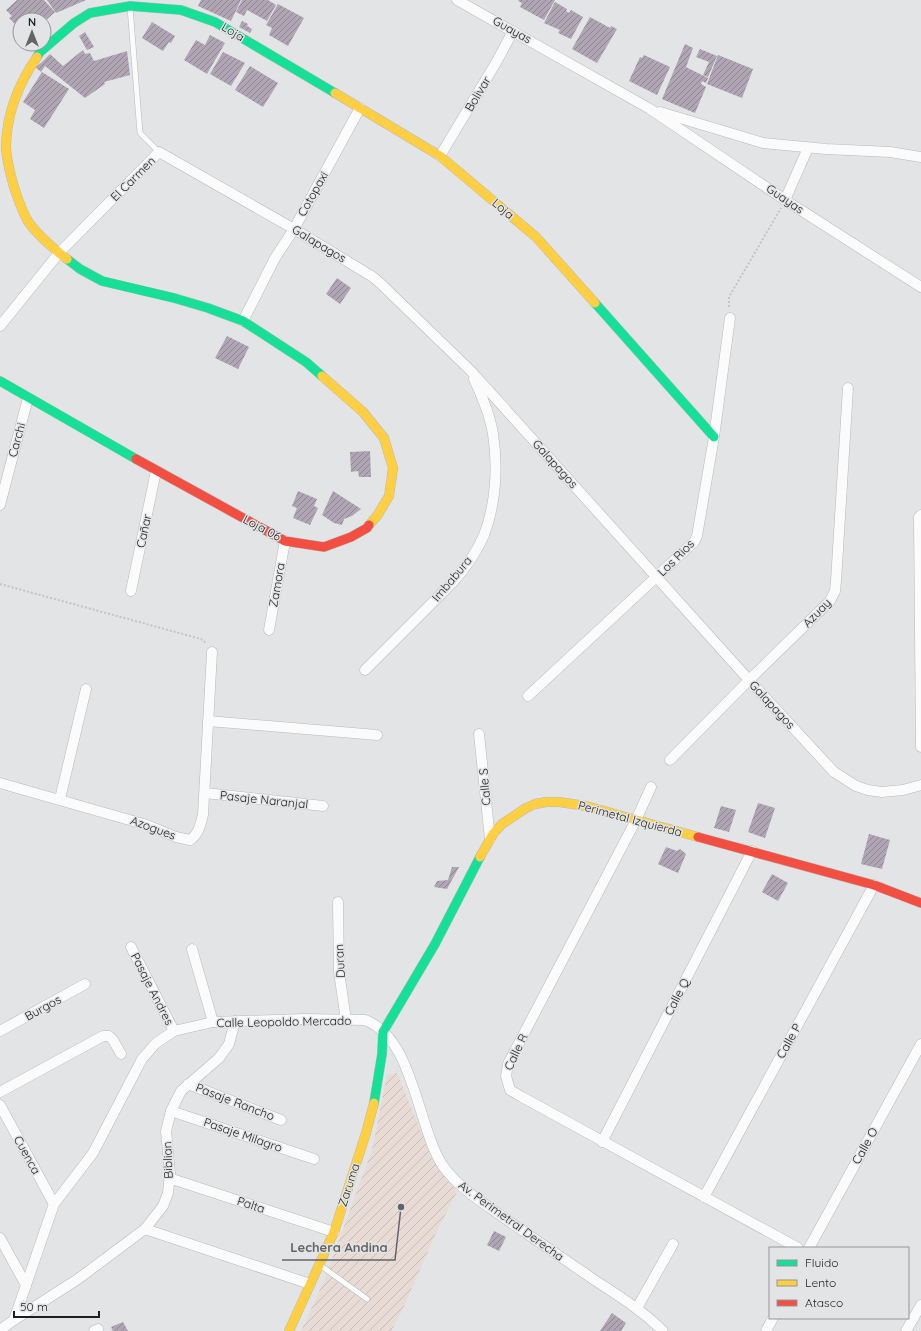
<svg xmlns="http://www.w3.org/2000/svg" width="921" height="1331" font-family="Quicksand,sans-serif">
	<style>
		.industrial { fill: url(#industrial-furrows) }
		.building { fill: url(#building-hatch) }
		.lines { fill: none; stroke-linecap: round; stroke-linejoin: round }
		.lane-casing { stroke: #b8b9ba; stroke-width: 6 }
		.street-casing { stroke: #b8b9ba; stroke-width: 11 }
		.fast-casing { stroke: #b8b9ba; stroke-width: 10 }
		.slow-casing { stroke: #b8b9ba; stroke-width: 10 }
		.jam-casing { stroke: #b8b9ba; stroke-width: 10 }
		.path { stroke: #c3c4c4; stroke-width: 2; stroke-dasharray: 2 2; stroke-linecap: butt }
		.lane { stroke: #fbfbfb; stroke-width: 5 }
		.street { stroke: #fbfbfb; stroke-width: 10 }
		.fast { stroke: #16e098; stroke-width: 9 }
		.slow { stroke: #ffcf43; stroke-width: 9 }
		.jam { stroke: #f24e42; stroke-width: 9 }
		.labels { text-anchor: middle; stroke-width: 3; stroke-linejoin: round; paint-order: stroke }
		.street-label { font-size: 12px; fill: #1e1f20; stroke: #e2e4e6 }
		.leader { fill: none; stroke: #636465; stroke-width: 1.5 }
		.callout-dot { fill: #636465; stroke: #e2e4e6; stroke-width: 1.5 }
		.callout-label { font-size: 13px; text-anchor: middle; font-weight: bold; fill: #636465; stroke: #e2e4e6; stroke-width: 3; stroke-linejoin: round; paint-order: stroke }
	</style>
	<defs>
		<pattern id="industrial-furrows" width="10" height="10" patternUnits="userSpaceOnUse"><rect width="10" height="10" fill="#e8dbd6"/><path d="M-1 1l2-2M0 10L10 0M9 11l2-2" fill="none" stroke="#c7bcb7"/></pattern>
		<pattern id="building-hatch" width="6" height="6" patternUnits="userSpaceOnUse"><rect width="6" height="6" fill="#b0a5b4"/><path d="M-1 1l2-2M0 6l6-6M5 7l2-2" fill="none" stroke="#8f8692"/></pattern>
	</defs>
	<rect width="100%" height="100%" fill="#e3e4e5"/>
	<!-- industrial -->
	<path class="industrial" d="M397 1073 431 1156 457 1192 436 1233 401 1313 391 1331H301L324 1281 372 1150 387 1075Z"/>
	<!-- building -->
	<g class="building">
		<path d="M17 0H44L55 12 44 22V20H20V29L9 18 12 16 6 10Z"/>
		<path d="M47 0H86L56 13Z"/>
		<path d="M201 0H241L231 21 198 6Z"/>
		<path d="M242 0H268L276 5 267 21 247 10 244 16 236 12Z"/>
		<path d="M519 0H555L544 20 520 7 522 3 518 1Z"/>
		<path d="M555 2 567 9 561 20 566 11 569 13 571 10 583 17 571 39 558 33 560 30 544 23Z"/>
		<path d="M278 4 304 18 288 46 269 35 272 28 266 25Z"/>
		<path d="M590 17 610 28 611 26 617 29 597 63 572 49Z"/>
		<path d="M242 21 248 24 247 26 252 29 250 33 239 27Z"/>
		<path d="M152 22 175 36 171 43 169 42 163 51 142 38Z"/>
		<path d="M85 32 94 47 87 50 79 36Z"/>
		<path d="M210 35 225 43 207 74 184 60 196 40 205 45Z"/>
		<path d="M685 44 693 48 686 67 708 78 706 83 702 81 701 84 706 87 695 113 662 99Z"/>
		<path d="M700 49 717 56 708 77 703 75 709 62 696 57Z"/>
		<path d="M83 50 85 54 90 53 94 61 127 51 130 75 104 82 105 84 85 98 45 66 41 72 35 67 41 63 50 54 63 66Z"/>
		<path d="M223 52 245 63 231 86 210 74Z"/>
		<path d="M644 55 670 67 657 95 629 81 640 57 642 58Z"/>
		<path d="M718 55 753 69 742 98 707 84Z"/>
		<path d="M250 66 278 83 263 107 235 90Z"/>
		<path d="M42 72 69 89 44 128 30 119 35 110 23 102Z"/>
		<path d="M337 278 351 288 340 304 326 294Z"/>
		<path d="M227 336 249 347 238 369 215 358Z"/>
		<path d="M370 451 371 477H359L358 471 351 472 350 452Z"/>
		<path d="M298 491 317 499 314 506 318 508 310 525 293 518 297 508 292 506Z"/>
		<path d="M333 491 361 509 352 516 344 519 342 525 334 523 322 515Z"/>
		<path d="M758 803 775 808 765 838 748 832Z"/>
		<path d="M721 806 736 810 729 832 714 828Z"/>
		<path d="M869 834 890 840 882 869 861 864Z"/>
		<path d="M666 847 677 851 680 849 686 854 678 873 658 864Z"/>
		<path d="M452 867H459L447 889 434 887 437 881 448 880Z"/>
		<path d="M772 874 788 883 778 901 762 892Z"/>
		<path d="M494 1231 506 1237 499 1251 487 1245Z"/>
		<path d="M612 1313 626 1323 621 1331H600Z"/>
		<path d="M123 1322 128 1331H113L111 1327Z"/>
	</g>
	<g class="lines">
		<!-- lane casing -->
		<g class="lane-casing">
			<g id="lane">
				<path d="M130 7 140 133 159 152"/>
				<path d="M320 1265 367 1299"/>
			</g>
		</g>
		<!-- street casing -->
		<g class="street-casing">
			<g id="street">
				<path d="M457 0 650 109 785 200 921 287"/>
				<path d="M660 112 763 143 826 149 890 152 921 157"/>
				<path d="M440 156 497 61 513 31"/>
				<path d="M785 200 808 148"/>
				<path d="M243 321 275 258 294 229 360 108"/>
				<path d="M0 326 59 253 159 152 294 229 373 277 380 283 471 371 749 680 834 772 856 786 868 790 882 792 903 790 921 785"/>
				<path d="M0 505 28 398"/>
				<path d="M921 515 919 517 921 747"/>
				<path d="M131 591 156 471"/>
				<path d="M269 630 285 541"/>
				<path d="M365 670 454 581C466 567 477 552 484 535 496 504 498 466 493 434 490 415 482 396 474 379"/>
				<path d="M528 696 694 542 697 536 714 437 730 318"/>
				<path d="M208 721 377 735"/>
				<path d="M479 734 490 839"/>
				<path d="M670 760 749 680 830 601 835 591 836 581 848 388"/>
				<path d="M0 783 147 825 176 837 190 840C199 834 200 825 203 815L212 652"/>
				<path d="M651 787 636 820 508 1064 506 1076 510 1090 522 1097 798 1248"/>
				<path d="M205 793 323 806"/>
				<path d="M60 799 86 689"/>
				<path d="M338 902 339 972 346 1020"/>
				<path d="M131 947 174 1031"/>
				<path d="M192 949 213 1022"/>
				<path d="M0 1031 85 984"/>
				<path d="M188 1084 281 1120"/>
				<path d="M0 1092 103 1036H109L113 1040 121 1054"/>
				<path d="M0 1105 54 1204"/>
				<path d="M171 1111 314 1159"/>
				<path d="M602 1142 752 851"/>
				<path d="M169 1178 334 1232"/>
				<path d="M704 1197 874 885"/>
				<path d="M145 1229 310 1284"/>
				<path d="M0 1238 26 1285"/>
				<path d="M809 1248 921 1044"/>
				<path d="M637 1308 673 1244"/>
				<path d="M14 1320 78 1279 145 1229 163 1206 168 1193 170 1174 166 1131 171 1111 181 1091 219 1058 229 1044 235 1021"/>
				<path d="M0 1330 14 1320 54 1204 93 1153 142 1059 156 1043 174 1031 213 1022 303 1019 365 1020C414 1038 417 1127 443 1166 460 1190 487 1205 510 1222 538 1241 565 1260 593 1279 617 1295 642 1310 663 1331"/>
				<path d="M94 1331 98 1329"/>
				<path d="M766 1331 773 1318"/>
				<path d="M906 1331 921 1305"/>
			</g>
		</g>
		<!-- fast casing -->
		<g class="fast-casing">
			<g id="fast">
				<path d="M37 57 40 52 74 23 90 13 130 6 181 10 215 22 335 93"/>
				<path d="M67 259 80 269 102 281 174 298 208 308 243 321 306 362 322 376"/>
				<path d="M595 303 714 437"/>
				<path d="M0 381 136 459"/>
				<path d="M374 1103 382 1054 383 1032 435 944 480 857"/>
			</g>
		</g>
		<!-- slow casing -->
		<g class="slow-casing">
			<g id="slow">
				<path d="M37 57C19 83 7 113 6 145 6 159 10 173 14 187 18 199 22 212 29 223 37 234 56 251 67 259"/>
				<path d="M335 93 440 156 536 237 595 303"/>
				<path d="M322 376 363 412 384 438 393 468 389 496 377 516 369 525"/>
				<path d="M480 857 493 834 502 824 526 808 535 804 546 802H559L586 806 698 837"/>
				<path d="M289 1331 334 1232 366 1133 374 1103"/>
			</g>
		</g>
		<!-- jam casing -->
		<g class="jam-casing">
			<g id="jam">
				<path d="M136 459 285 541 324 547 351 537 367 528 369 525"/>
				<path d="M698 837 874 885 921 903"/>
			</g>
		</g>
		<!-- path -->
		<g class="path">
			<path d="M729 307V297L781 208"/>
			<path d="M0 584 201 639 206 643"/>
		</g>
		<!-- lane -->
		<use href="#lane" class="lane"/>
		<!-- street -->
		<use href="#street" class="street"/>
		<!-- fast -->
		<use href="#fast" class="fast"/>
		<!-- slow -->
		<use href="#slow" class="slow"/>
		<!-- jam -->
		<use href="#jam" class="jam"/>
	</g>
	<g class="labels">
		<!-- street labels -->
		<g class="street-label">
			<text transform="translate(512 30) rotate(29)" y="4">Guayas</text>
			<text transform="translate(233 32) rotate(31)" y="4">Loja</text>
			<text transform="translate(478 94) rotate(-59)" y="4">Bolivar</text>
			<text transform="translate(133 179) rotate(-45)" y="4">El Carmen</text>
			<text transform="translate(313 194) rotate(-61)" y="4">Cotopaxi</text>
			<text transform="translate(785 199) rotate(34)" y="4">Guayas</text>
			<text transform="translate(503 209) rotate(40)" y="4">Loja</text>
			<text transform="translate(319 244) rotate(31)" y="4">Galapagos</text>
			<text transform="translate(17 440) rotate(-75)" y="4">Carchi</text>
			<text transform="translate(555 464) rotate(48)" y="4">Galapagos</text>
			<text transform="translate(262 528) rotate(28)" y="4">Loja 06</text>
			<text transform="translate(144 531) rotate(-78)" y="4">Cañar</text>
			<text transform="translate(676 558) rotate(-45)" y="4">Los Rios</text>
			<text transform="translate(452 579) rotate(-50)" y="4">Imbabura</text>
			<text transform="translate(277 585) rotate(-80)" y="4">Zamora</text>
			<text transform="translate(817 613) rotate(-46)" y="4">Azuay</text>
			<text transform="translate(772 705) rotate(47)" y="4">Galapagos</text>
			<text transform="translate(485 787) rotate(-95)" y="4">Calle S</text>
			<text transform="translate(264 800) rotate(6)" y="4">Pasaje Naranjal</text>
			<text transform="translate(630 819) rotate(15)" y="4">Perimetal Izquierda</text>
			<text transform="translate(153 828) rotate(20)" y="4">Azogues</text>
			<text transform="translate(340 961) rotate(-93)" y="4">Duran</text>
			<text transform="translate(152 989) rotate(63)" y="4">Pasaje Andres</text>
			<text transform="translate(677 997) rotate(-63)" y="4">Calle Q</text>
			<text transform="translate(43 1008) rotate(-29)" y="4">Burgos</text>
			<text transform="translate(284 1022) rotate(-1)" y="4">Calle Leopoldo Mercado</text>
			<text transform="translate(789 1041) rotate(-61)" y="4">Calle P</text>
			<text transform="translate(516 1052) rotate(-65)" y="4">Calle R</text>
			<text transform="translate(235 1102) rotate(21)" y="4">Pasaje Rancho</text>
			<text transform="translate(243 1135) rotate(19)" y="4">Pasaje Milagro</text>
			<text transform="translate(865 1146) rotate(-61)" y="4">Calle O</text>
			<text transform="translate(27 1155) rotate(61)" y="4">Cuenca</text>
			<text transform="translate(168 1160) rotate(-92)" y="4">Biblian</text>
			<text transform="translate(349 1185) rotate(-72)" y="4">Zaruma</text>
			<text transform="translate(251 1205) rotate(18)" y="4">Palta</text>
			<text transform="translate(511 1221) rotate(36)" y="4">Av. Perimetral Derecha</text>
		</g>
	</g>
	<!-- callouts -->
	<path class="leader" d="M401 1207L395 1260H282"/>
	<circle class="callout-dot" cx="401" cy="1207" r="4"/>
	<g class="callout-label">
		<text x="339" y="1252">Lechera Andina</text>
	</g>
	<!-- legend -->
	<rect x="769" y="1247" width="140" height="72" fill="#e2e4e6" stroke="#949597"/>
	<rect x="777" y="1260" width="20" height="6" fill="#16e098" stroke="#949597"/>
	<text x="805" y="1267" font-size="12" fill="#1e1f20">Fluido</text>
	<rect x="777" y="1280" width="20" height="6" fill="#ffcf43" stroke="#949597"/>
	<text x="805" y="1287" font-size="12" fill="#1e1f20">Lento</text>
	<rect x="777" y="1300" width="20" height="6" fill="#f24e42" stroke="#949597"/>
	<text x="805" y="1307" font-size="12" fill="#1e1f20">Atasco</text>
	<!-- north arrow -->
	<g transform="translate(32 32)"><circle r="19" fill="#e2e4e6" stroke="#949597"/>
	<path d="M0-3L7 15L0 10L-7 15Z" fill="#636465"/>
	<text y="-6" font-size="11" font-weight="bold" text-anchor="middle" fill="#1e1f20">N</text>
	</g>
	<!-- scale -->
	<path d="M14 1311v6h85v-6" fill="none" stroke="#1e1f20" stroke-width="2"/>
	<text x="20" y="1311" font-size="12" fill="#1e1f20" stroke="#e2e4e6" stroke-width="3" paint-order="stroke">50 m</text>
</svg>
